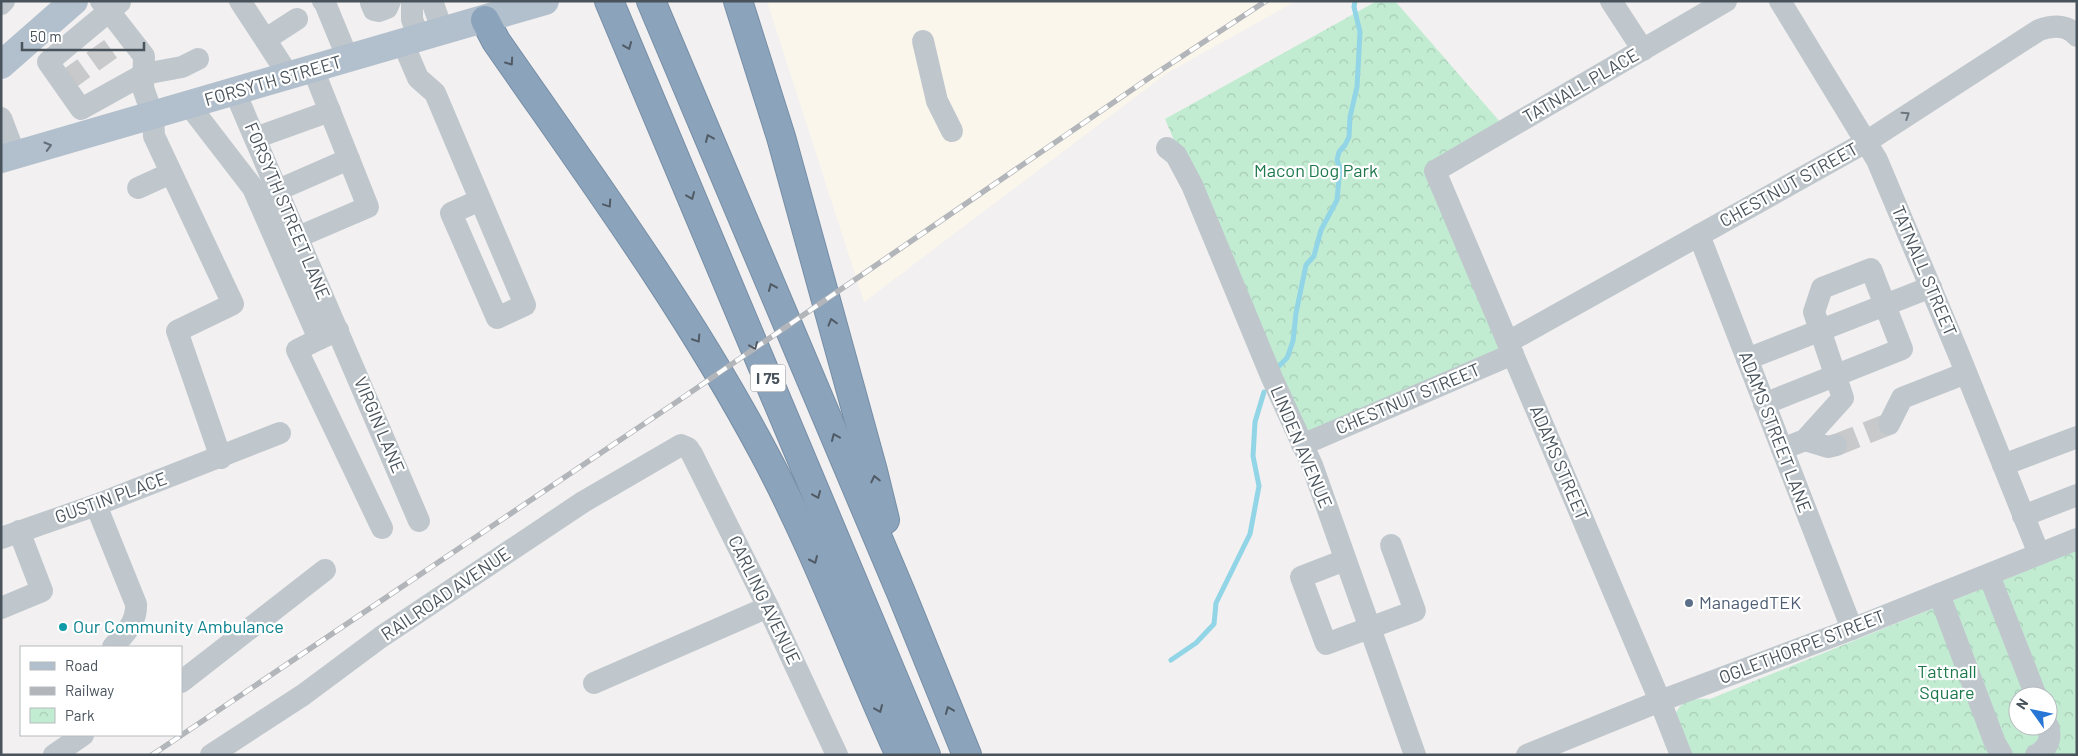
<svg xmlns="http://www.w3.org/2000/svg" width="2078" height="756" font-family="Barlow,sans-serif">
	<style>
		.commercial { fill: #fbf6eb }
		.park { fill: url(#park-crowns); fill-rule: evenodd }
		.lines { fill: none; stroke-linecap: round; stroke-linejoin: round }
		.stream { stroke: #92d5e6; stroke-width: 5 }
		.minor-tunnel { stroke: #c8c9cb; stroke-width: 22; stroke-dasharray: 22 11; stroke-linecap: butt }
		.highway-casing { stroke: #768ea6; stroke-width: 30 }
		.minor { stroke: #bfc7cd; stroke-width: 22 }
		.major { stroke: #b2bfcc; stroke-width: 28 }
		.highway { stroke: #8ba3bb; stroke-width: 28 }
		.rail-casing { stroke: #b2b5b9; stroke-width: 5.5 }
		.rail { stroke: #fff; stroke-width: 4; stroke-dasharray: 11; stroke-linecap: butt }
		.oneway { stroke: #505b66 }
		.oneway2 { stroke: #6c767e }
		.oneway3 { stroke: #636e78 }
		.service-dot { fill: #5c6f8a; stroke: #fff; stroke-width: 2 }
		.culture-dot { fill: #0f9aa8; stroke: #fff; stroke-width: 2 }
		.labels { text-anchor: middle; stroke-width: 4.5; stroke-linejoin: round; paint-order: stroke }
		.shield { fill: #fff; stroke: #80878d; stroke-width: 1 }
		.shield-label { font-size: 16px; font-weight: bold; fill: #49535c }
		.street-label { font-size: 18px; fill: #49535c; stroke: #fff }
		.park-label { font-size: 18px; fill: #1e784b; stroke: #fff }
		.service-label { font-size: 18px; fill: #4e5e75; stroke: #fff; text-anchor: start }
		.culture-label { font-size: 18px; fill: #0d838f; stroke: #fff; text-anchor: start }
	</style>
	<defs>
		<pattern id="park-crowns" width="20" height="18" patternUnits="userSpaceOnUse" patternTransform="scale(1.25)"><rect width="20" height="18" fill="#c2ecd2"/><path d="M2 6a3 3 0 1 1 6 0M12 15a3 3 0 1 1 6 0" fill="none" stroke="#a8ccb7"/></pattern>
	</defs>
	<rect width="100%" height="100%" fill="#f2f0f0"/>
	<!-- commercial -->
	<path class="commercial" d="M767 1H1296L1167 73 864 302Z"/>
	<!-- park -->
	<g class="park">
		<path d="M1377 1H1395L1508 131 1434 172 1513 354 1303 443 1165 119Z"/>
		<path d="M2077 550V755H1688L1675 717C1678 700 1696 698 1710 699ZM2018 696H2048V726H2018Z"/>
	</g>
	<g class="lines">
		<!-- stream -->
		<g class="stream">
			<path d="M1279 366 1287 358 1293 341 1296 313 1306 265 1314 256 1321 230 1337 200 1340 168 1337 160 1339 152 1345 145 1349 137 1350 117 1357 87 1360 32 1354 7 1355 1"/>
			<path d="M1171 660 1196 643 1214 624 1216 603 1250 534 1259 486 1253 456 1255 422 1264 392"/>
		</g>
		<!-- minor-tunnel -->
		<g class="minor-tunnel">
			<path d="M66 81 120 42"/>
			<path d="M1836 445 1889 424"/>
		</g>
		<!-- highway casing -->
		<g class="highway-casing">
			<g id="highway">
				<path d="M609 1 926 755"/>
				<path d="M651 1 902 595 967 755"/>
				<path d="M738 1 781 137 873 471 885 520"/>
				<path d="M485 20 496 41C589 175 687 308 764 453 816 550 854 655 900 755"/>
			</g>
		</g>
		<!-- minor -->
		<g class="minor">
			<path d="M101 1 144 56 143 88 153 116 154 136 233 304 177 331 221 458"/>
			<path d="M240 1 289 76"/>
			<path d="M323 1 325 3 348 59"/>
			<path d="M412 1V19L419 39"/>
			<path d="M432 1 443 32"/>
			<path d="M1611 1 1643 50"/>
			<path d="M1780 1 1877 160 1959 355 2039 554"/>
			<path d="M120 2 48 62 81 109 144 74 182 67 198 59"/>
			<path d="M371 3 374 10 379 11 387 8 390 1"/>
			<path d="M1 4 4 1"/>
			<path d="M266 39 297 19"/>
			<path d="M923 41 937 101 952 131"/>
			<path d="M403 43 418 78 435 93 525 305 497 318 451 213 480 200"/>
			<path d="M235 92 419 521"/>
			<path d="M189 105 253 188 319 339 338 330"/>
			<path d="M1 118 15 155"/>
			<path d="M255 138 330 111"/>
			<path d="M1167 148 1176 155 1192 185 1272 378 1312 465 1415 755"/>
			<path d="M138 188 171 173"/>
			<path d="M278 190 349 159"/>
			<path d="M1699 235 1852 629"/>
			<path d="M298 237 368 207 313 69"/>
			<path d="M319 339 297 350 382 528"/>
			<path d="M1508 342 1866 142 2039 30C2053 25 2067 24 2077 36"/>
			<path d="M1747 359 1931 287"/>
			<path d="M1764 404 1902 349 1871 269 1822 288 1814 312 1843 398 1805 440 1782 449"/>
			<path d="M1889 424 1902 398 1966 373"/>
			<path d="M1805 440 1828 447 1836 445"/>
			<path d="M1302 445 1513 354"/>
			<path d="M2003 465 2077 437"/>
			<path d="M96 505 136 604C137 623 125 633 113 647"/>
			<path d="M2023 516 2077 495"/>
			<path d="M1 538 96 505 280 433"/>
			<path d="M1345 560 1301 577 1326 644 1415 611 1391 545"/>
			<path d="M1989 575 2036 696"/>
			<path d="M1939 594 1995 743 2002 755"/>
			<path d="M1 608 42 591 19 531"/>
			<path d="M181 682 325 570"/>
			<path d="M594 683 768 607"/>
			<path d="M54 755 83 735"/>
			<path d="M211 755 303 695 381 637 583 502 681 445 688 448 692 454 768 607 837 755"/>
			<path d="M1527 755 1660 701 1852 629 2077 539"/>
			<path d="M1681 755 1660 701 1435 171 1726 1"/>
			<path d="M2036 755C2048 749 2052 739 2048 726"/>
		</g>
		<!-- major -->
		<g class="major">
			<path d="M1 65 74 1"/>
			<path d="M1 159 545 1"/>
		</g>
		<!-- highway -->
		<use href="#highway" class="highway"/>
		<!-- rail casing -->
		<g class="rail-casing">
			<path id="rail" d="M152 755 675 403 1152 76 1266 1"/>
		</g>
		<!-- rail -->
		<use href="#rail" class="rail"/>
	</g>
	<!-- one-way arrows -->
	<defs><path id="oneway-chevron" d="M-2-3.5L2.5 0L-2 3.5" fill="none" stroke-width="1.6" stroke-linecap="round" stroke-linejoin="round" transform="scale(1.25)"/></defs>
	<g class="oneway">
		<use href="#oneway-chevron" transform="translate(628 46) rotate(67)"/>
		<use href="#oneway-chevron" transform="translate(510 62) rotate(55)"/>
		<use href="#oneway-chevron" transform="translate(709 138) rotate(-113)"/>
		<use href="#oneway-chevron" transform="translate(691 196) rotate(67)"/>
		<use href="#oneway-chevron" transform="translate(608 204) rotate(56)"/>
		<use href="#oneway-chevron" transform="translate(772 287) rotate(-113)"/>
		<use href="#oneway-chevron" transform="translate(832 322) rotate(-106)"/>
		<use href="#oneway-chevron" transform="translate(697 339) rotate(57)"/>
		<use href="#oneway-chevron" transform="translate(754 346) rotate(67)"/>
		<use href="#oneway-chevron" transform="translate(835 437) rotate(-113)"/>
		<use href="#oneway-chevron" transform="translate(875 479) rotate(-103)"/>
		<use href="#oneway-chevron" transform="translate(817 495) rotate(67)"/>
		<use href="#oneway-chevron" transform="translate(814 560) rotate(66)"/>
		<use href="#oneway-chevron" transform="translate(879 709) rotate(67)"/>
		<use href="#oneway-chevron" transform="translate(949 710) rotate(-112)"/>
	</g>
	<use class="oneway2" href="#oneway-chevron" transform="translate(1906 115) rotate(-33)"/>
	<use class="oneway3" href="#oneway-chevron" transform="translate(48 146) rotate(-16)"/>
	<!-- markers -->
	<circle class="service-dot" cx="1689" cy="603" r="5"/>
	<circle class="culture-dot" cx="63" cy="627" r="5"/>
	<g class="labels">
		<!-- shield labels -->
		<rect class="shield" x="750.5" y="364.5" width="35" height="27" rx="4"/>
		<g class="shield-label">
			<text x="768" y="384">I 75</text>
		</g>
		<!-- street labels -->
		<g class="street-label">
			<text transform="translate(273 81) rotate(-16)" y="6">FORSYTH STREET</text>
			<text transform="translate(1581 86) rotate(-30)" y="6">TATNALL PLACE</text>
			<text transform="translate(1789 185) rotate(-29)" y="6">CHESTNUT STREET</text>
			<text transform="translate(287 211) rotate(67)" y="6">FORSYTH STREET LANE</text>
			<text transform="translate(1924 271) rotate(67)" y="6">TATNALL STREET</text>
			<text transform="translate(1408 399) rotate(-23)" y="6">CHESTNUT STREET</text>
			<text transform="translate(379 425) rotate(67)" y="6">VIRGIN LANE</text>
			<text transform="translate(1775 432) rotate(69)" y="6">ADAMS STREET LANE</text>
			<text transform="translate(1301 447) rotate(67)" y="6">LINDEN AVENUE</text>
			<text transform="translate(1559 463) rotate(67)" y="6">ADAMS STREET</text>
			<text transform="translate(111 498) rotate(-20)" y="6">GUSTIN PLACE</text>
			<text transform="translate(446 594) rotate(-34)" y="6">RAILROAD AVENUE</text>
			<text transform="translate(764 600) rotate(64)" y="6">CARLING AVENUE</text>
			<text transform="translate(1802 647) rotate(-21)" y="6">OGLETHORPE STREET</text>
		</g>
		<!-- park labels -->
		<g class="park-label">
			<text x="1316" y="177">Macon Dog Park</text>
			<text x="1947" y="678">Tattnall<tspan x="1947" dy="21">Square</tspan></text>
		</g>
		<!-- service labels -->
		<g class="service-label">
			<text x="1699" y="609">ManagedTEK</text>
		</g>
		<!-- culture labels -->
		<g class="culture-label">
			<text x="73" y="633">Our Community Ambulance</text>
		</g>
	</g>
	<!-- border -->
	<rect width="2078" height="756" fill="none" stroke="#49535c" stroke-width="5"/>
	<!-- legend -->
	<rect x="20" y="646" width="162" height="90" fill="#ffffff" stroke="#b6babe"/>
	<rect x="30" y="662" width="25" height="8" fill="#b2bfcc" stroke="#b6babe"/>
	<text x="65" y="671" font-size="15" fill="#49535c">Road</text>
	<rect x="30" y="687" width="25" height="8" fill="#b2b5b9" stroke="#b6babe"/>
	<text x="65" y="696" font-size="15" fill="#49535c">Railway</text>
	<rect x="30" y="708" width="25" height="15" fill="url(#park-crowns)" stroke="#b6babe"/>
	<text x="65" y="721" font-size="15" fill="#49535c">Park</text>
	<!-- north arrow -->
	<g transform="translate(2033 711) rotate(303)"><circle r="24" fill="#ffffff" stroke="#b6babe"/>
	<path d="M0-4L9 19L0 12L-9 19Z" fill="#2775d5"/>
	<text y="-8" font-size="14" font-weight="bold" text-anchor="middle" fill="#49535c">N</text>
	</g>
	<!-- scale -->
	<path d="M22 42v8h122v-8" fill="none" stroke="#49535c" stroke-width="2.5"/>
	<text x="30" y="42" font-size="15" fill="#49535c" stroke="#ffffff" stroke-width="4" paint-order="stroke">50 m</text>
</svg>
